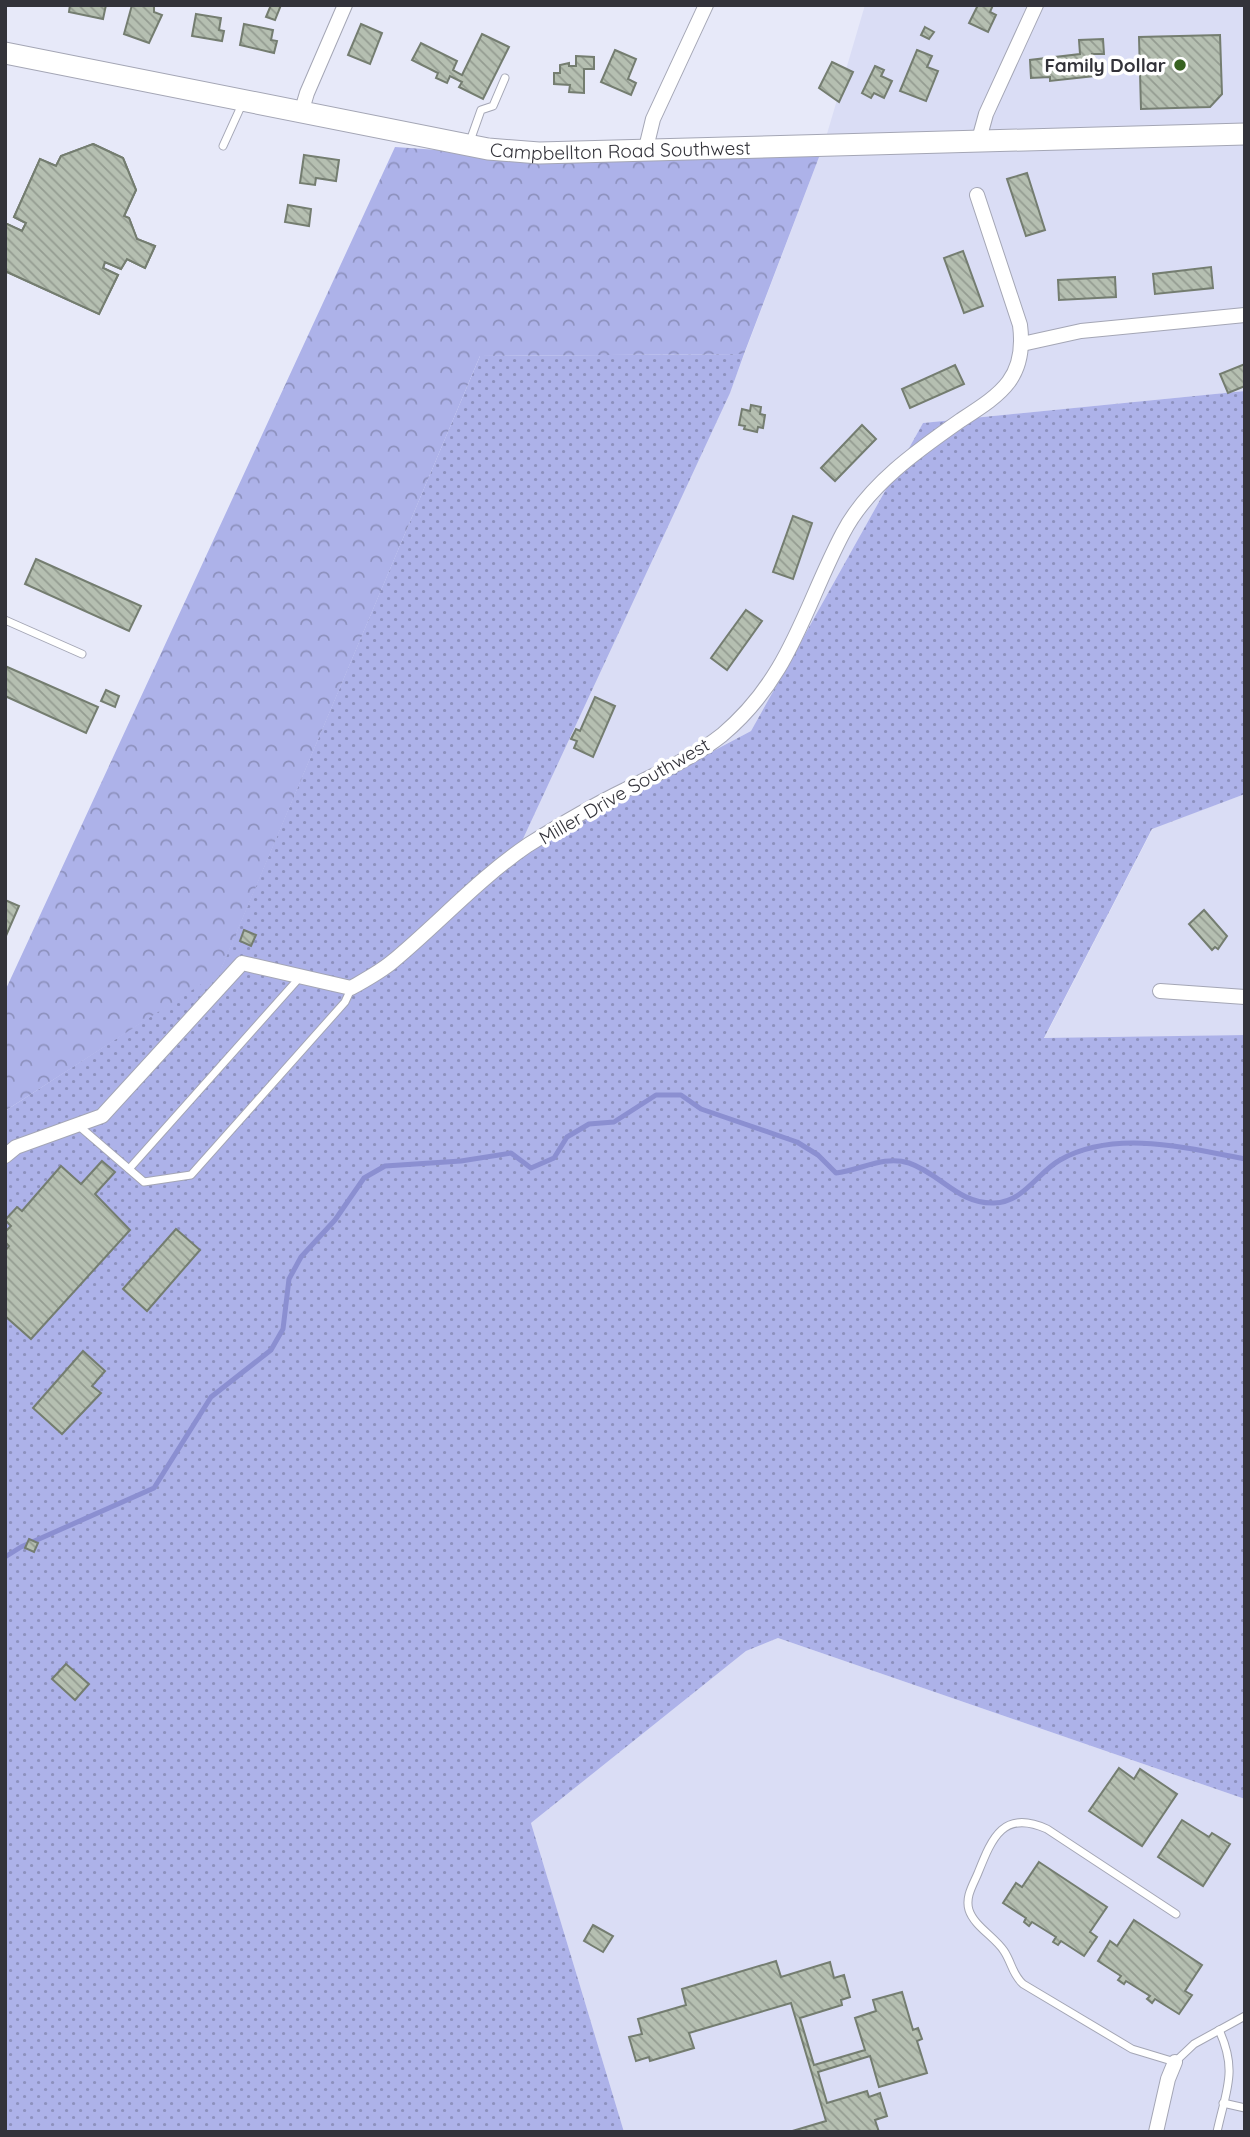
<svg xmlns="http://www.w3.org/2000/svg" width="1250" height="2137" font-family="Quicksand,sans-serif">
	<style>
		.built { fill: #daddf5 }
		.grass { fill: url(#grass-dots) }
		.forest { fill: url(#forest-crowns) }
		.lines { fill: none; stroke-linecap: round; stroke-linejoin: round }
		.stream { stroke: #8b8fd1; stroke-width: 5 }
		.building { fill: url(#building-back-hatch); stroke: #747d70; stroke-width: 2; fill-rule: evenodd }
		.service-casing { stroke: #a4a6b5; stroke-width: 9 }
		.minor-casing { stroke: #a4a6b5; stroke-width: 16 }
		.secondary-casing { stroke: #a4a6b5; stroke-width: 23 }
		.service { stroke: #fff; stroke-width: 7 }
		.minor { stroke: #fff; stroke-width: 14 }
		.secondary { stroke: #fff; stroke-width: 21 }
		.poi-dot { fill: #386321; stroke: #fff; stroke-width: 2.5 }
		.labels { text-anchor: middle; stroke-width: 7; stroke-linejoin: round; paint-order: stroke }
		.poi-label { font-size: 19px; font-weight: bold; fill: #33333a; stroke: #fff; text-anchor: end }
		.street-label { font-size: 19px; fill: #33333a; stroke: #fff }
	</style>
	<defs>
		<pattern id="grass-dots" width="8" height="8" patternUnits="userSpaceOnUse" patternTransform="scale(1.75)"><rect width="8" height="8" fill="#adb2e9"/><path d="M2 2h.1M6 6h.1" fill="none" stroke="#8d91be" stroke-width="1.8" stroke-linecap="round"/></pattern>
		<pattern id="forest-crowns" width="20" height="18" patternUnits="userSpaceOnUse" patternTransform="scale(1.75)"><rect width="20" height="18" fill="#adb2e9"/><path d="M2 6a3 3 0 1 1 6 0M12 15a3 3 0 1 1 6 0" fill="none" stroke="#8d91be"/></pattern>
		<pattern id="building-back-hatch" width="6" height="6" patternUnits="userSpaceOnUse" patternTransform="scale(1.75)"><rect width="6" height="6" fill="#b5bfb1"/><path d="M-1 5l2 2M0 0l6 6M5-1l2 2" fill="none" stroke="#949c91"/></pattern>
	</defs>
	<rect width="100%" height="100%" fill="#e7e9f9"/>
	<!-- built -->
	<g class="built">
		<path d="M865 5H1245V391L923 423 751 731 514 856 730 392 824 144Z"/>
		<path d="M1245 794V1035L1044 1039 1153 828Z"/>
		<path d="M778 1638 1245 1799V2132H624L531 1823 746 1651Z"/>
	</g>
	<!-- grass -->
	<path class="grass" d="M744 354 730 393 515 856 751 731 923 423 1245 391V794L1152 829 1044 1038 1245 1035V1799L778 1638 746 1651 531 1823 624 2132H5V1111L220 971 480 356Z"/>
	<!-- forest -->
	<path class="forest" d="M824 144 744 354 480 356 220 972 5 1111V991L395 147 526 156Z"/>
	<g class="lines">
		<!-- stream -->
		<path class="stream" d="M5 1557 21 1547 154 1488 211 1397 271 1350 283 1329 289 1279 301 1257 335 1220 364 1178 385 1166 461 1161 511 1153 531 1168 554 1158 567 1137 589 1124 614 1122 656 1095H681L701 1109 797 1142 818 1155 836 1173C861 1170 884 1155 909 1163 941 1174 958 1204 994 1203 1024 1202 1037 1173 1060 1160 1115 1129 1187 1148 1245 1159"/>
	</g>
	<!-- building -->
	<g class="building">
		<path d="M70 5H106L103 19 69 12Z"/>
		<path d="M132 5H154V12L162 15 149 43 124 34Z"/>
		<path d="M271 5H281L275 20 266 17Z"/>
		<path d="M978 5H993L990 12 996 15 988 32 969 23Z"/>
		<path d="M196 14 221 18 219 30 224 31 222 41 192 36Z"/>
		<path d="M244 24 273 30 271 40 277 41 274 53 240 45Z"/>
		<path d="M361 24 382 33 370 64 348 55Z"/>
		<path d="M925 27 934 32 929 39 921 35Z"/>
		<path d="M482 34 509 47 483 99 459 87 462 82 450 76 447 83 436 78 438 73 412 60 421 43 457 61 453 70 462 75Z"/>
		<path d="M1220 35 1222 94 1210 107 1141 109 1139 37Z"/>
		<path d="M1103 39 1104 54H1092L1094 76 1050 81V77L1031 78 1030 60 1080 54 1079 40Z"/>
		<path d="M615 50 636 59 628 79 636 83 631 95 601 82Z"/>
		<path d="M917 50 932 56 927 67 938 71 926 101 900 91Z"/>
		<path d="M576 56 594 57V69H584V93L569 92 570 85 554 84V73H560V65L569 63V66H576Z"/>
		<path d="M832 62 853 72 839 102 819 88Z"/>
		<path d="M875 66 884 70 881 76 892 81 884 98 874 93 871 98 862 93Z"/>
		<path d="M93 144 123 158 136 190 124 216 129 218 137 239 155 246 145 268 127 259 121 269 105 262 103 268 118 275 99 314 5 271V223L22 231 26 223 14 217 40 159 56 166 61 156ZM32 226 81 248 77 257 28 235Z"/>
		<path d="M93 144 123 158 136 190 124 216 129 218 137 239 155 246 145 268 127 259 121 269 105 262 103 268 118 275 99 314 5 271V223L22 231 26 223 14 217 40 159 56 166 61 156Z"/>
		<path d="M304 155 339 160 336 181 316 178 315 185 300 183Z"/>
		<path d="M1027 173 1045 230 1026 236 1007 179Z"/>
		<path d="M288 205 311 209 309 226 285 222Z"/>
		<path d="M963 251 983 306 964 313 944 258Z"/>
		<path d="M1211 267 1213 288 1155 294 1153 274Z"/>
		<path d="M1115 277 1116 297 1059 300 1058 280Z"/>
		<path d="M1245 364V386L1228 393 1220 374Z"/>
		<path d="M955 365 964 384 910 408 902 389Z"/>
		<path d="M751 405 761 407 760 414 765 415 763 428 758 427 757 432 744 429 745 426 739 425 742 409 750 411Z"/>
		<path d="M862 425 876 439 835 481 821 468Z"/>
		<path d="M793 516 812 523 793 579 773 572Z"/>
		<path d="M36 559 141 606 129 631 25 584Z"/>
		<path d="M746 610 762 621 727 670 711 658Z"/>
		<path d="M5 666 98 707 86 733 5 696Z"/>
		<path d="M106 690 119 696 115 707 101 701Z"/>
		<path d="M595 697 615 706 593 757 574 748 577 741 571 739 576 729 580 731Z"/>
		<path d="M5 900 19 906 5 938Z"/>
		<path d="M1204 910 1227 936 1218 949 1215 947 1212 950 1189 924Z"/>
		<path d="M244 930 256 935 251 946 240 941Z"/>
		<path d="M102 1161 115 1172 95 1194 130 1230 31 1339 5 1316V1251L9 1246 5 1242V1232L11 1226 5 1220 17 1207 22 1211 61 1166 81 1184Z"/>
		<path d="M176 1229 200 1250 147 1311 123 1289Z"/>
		<path d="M83 1351 105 1371 92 1386 101 1393 62 1434 33 1408Z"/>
		<path d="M29 1539 38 1543 34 1552 25 1548Z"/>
		<path d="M66 1664 89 1684 75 1700 52 1679Z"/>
		<path d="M1119 1768 1134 1779 1140 1769 1177 1794 1142 1846 1089 1811Z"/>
		<path d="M1182 1820 1209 1837 1212 1833 1230 1844 1203 1886 1158 1857Z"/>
		<path d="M1039 1862 1107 1907 1090 1932 1097 1937 1084 1956 1061 1941 1058 1945 1053 1942 1056 1937 1032 1922 1029 1926 1024 1922 1026 1918 1003 1903 1016 1883 1022 1887Z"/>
		<path d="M1134 1920 1202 1965 1185 1991 1192 1995 1179 2014 1155 1999 1152 2003 1147 1999 1150 1996 1126 1981 1124 1984 1118 1980 1121 1976 1098 1961 1110 1941 1117 1946Z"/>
		<path d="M593 1925 613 1936 603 1952 584 1941Z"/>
		<path d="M776 1961 781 1977 830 1962 834 1978 844 1975 850 1997 841 2000 842 2005 800 2018 814 2065 865 2050 855 2018 876 2011 873 2000 902 1992 913 2030 918 2028 922 2039 917 2041 927 2073 879 2087 870 2056 818 2072 827 2103 867 2091 869 2097 880 2093 887 2116 875 2120 879 2132H789L826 2121 791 2003 689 2033 694 2048 650 2061 649 2057 636 2061 629 2037 642 2034 638 2019 686 2005 682 1989Z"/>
	</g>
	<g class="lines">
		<!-- service casing -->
		<g class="service-casing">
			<g id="service">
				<path d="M470 141 481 110 493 106 505 78"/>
				<path d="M223 146 243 102"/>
				<path d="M5 620 82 654"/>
				<path d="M79 1126 144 1182 191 1175 345 1002 351 989"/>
				<path d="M129 1169 301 976"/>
				<path d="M1176 1914 1047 1829C1003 1809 992 1838 978 1873 973 1885 965 1897 969 1910 974 1926 995 1937 1004 1951 1012 1963 1012 1974 1023 1984L1132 2049 1175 2062 1194 2044 1245 2016"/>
				<path d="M1223 2103 1245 2108"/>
				<path d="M1217 2132C1226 2090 1238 2071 1219 2030"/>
			</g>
		</g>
		<!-- minor casing -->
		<g class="minor-casing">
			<g id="minor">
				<path d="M301 113 307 93 345 5"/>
				<path d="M978 143 986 114 1036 5"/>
				<path d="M645 152 653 119 706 5"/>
				<path d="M1022 344 1081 331 1245 315"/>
				<path d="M1160 991 1245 997"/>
				<path d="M5 1156 16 1147 102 1116 242 963 351 988C365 980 380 972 392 962 438 924 478 879 528 845 560 825 592 806 625 790 658 773 693 758 722 735 791 677 804 607 843 533 868 485 918 450 961 420 1001 394 1027 378 1020 325L977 195"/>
				<path d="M1156 2132 1168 2079 1175 2062"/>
			</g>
		</g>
		<!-- secondary casing -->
		<g class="secondary-casing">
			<g id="secondary">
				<path id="s1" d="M5 53 488 149 539 153 1245 134"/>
			</g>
		</g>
		<!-- service -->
		<use href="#service" class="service"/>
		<!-- minor -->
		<use href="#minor" class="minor"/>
		<!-- secondary -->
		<use href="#secondary" class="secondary"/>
	</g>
	<!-- markers -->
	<circle class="poi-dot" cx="1180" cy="65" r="7"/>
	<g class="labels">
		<!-- poi labels -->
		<g class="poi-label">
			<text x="1166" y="72">Family Dollar</text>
		</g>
		<!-- street labels -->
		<g class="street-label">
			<text dy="7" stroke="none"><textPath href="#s1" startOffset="625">Campbellton Road Southwest</textPath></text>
			<text transform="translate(624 791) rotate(-30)" y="7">Miller Drive Southwest</text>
		</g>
	</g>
	<!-- border -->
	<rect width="1250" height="2137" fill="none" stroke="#33333a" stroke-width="14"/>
</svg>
